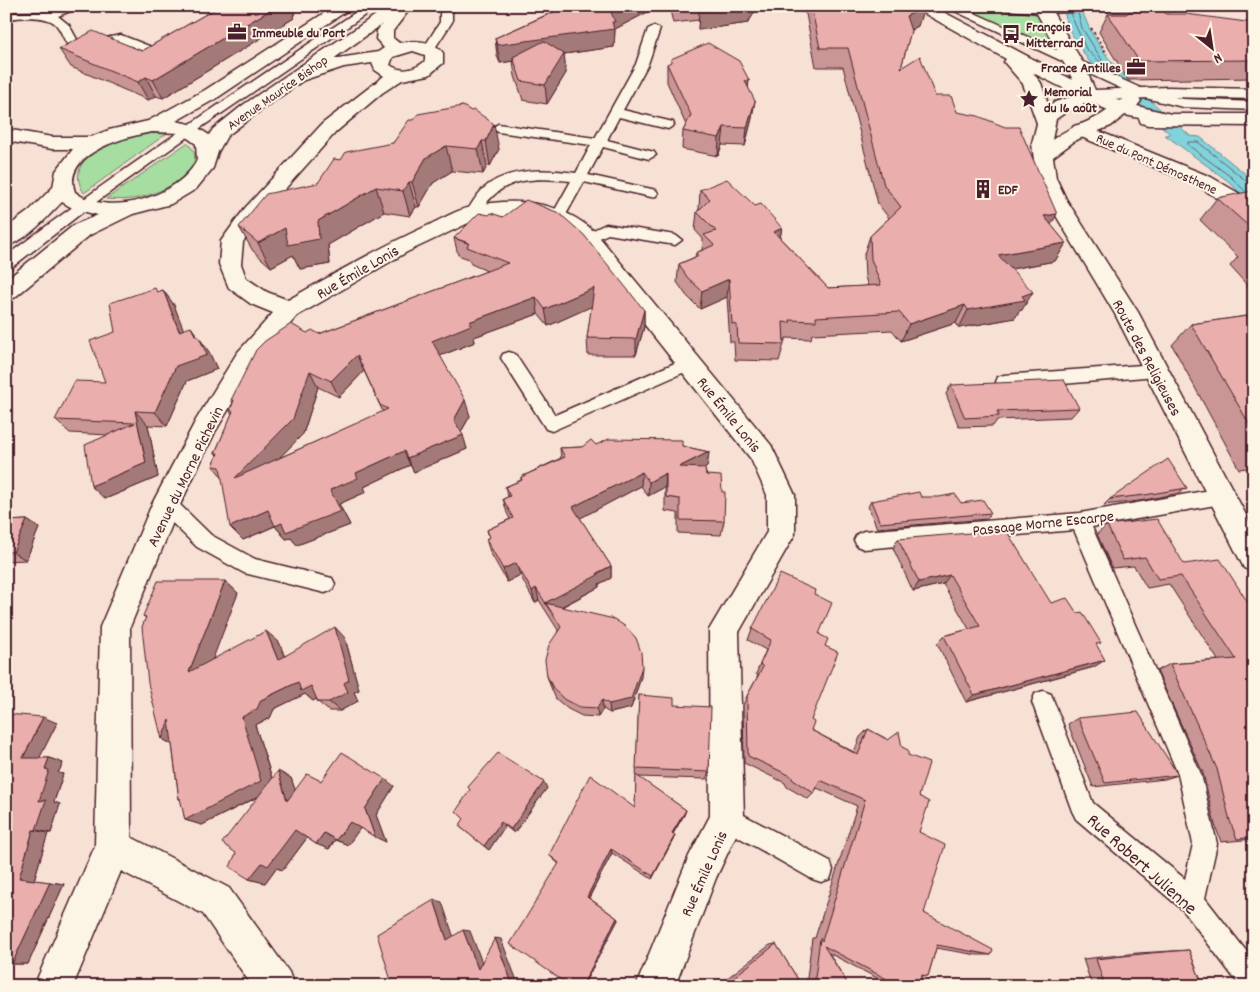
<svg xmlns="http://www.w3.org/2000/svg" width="1260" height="992" font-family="Dekko,sans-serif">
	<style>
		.green { fill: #a6dda0; stroke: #787e66 }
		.water { fill: #81d2da; stroke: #6b8a94 }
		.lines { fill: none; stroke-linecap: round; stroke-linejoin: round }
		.shore { stroke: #606771; stroke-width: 1 }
		.service-casing { stroke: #4a1f2b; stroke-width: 3 }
		.minor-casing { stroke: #4a1f2b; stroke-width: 3 }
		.secondary-casing { stroke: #4a1f2b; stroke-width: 3 }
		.primary-casing { stroke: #4a1f2b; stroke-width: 3 }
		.path { stroke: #4a1f2b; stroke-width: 2; stroke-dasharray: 2.5 2.5; stroke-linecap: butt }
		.service { fill: #fcf5e5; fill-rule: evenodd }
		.minor { fill: #fcf5e5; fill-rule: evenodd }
		.secondary { fill: #fcf5e5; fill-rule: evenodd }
		.primary { fill: #fcf5e5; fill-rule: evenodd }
		.wall { fill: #c99695; stroke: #4a1f2b; fill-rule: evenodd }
		.shaded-wall { fill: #a47a79; stroke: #4a1f2b }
		.building { fill: #eaafad; stroke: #4a1f2b; fill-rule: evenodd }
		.labels { text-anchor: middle; stroke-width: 4; stroke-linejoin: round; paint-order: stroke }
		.far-poi-label { font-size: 14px; font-weight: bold; fill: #4a1f2b; stroke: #fcf5e5; text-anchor: start }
		.far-street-label { font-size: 14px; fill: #4a1f2b; stroke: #fcf5e5 }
		.street-label { font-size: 16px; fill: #4a1f2b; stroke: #fcf5e5 }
		.near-street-label { font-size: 19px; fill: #4a1f2b; stroke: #fcf5e5 }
	</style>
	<rect width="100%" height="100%" fill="#f7e0d4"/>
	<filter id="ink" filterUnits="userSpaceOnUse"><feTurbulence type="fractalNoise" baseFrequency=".02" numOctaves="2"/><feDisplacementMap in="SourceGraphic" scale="10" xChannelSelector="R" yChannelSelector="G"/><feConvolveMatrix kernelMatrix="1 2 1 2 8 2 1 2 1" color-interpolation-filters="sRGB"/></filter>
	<g filter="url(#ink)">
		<!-- green -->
		<g class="green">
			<path d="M955 6H982L1036 14 1058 52Z"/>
			<path d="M153 133 166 134 84 193C59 153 125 136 153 133Z"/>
			<path d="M187 143C189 145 193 149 194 152 202 176 154 195 138 198 127 200 117 200 106 199Z"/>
		</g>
		<!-- water -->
		<path class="water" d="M1063 6H1081C1096 62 1150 98 1190 136L1200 137 1254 181V207L1228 181 1165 135 1170 134 1088 60 1068 28Z"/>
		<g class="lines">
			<!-- shore -->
			<g class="shore">
				<path d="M1070 13 1086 49 1101 63 1102 60 1082 28 1078 13"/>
				<path d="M1245 191 1231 177 1188 145V142H1198L1249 183 1254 184"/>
			</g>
			<!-- service casing -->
			<g class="service-casing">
				<g id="service">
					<path d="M66 6H83L58 16 69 25 79 43 121 35 169 54 163 58 159 57 120 42 76 51C62 47 64 27 51 21 38 15 20 18 6 19V13L46 12Z"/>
					<path d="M365 6H378L193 133 88 208 11 268 6 269V256C123 168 244 87 365 6Z"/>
					<path d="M444 6H455L452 13V22L433 51H425L423 49 440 22V13Z"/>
					<path d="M944 6H959L1145 90 1183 99 1254 102V110L1183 107 1137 96Z"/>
					<path d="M991 6H1149L1144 9 1042 13 996 9Z"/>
					<path d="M654 26 660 29 648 64 623 110 673 122 674 125 668 129 619 117 607 140 654 152 656 155 649 159 603 147 588 175 656 190 658 193 656 196 651 197 584 182 563 220 558 222 551 217 571 181C545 178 512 176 492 197 486 202 482 210 478 216H468L466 213C470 206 476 196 482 190 505 167 545 169 576 173L591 145 498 132 492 128 498 124 595 138 636 64 648 29Z"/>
					<path d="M606 224 675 235 682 240 675 245 608 234 593 241H583L581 238 583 235Z"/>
					<path d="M509 352 515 354 555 415 684 359 690 357 696 359 698 363 696 367 552 431 546 429 501 358 503 354Z"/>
					<path d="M1156 364 1162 366 1164 370 1162 374 1156 376 1004 389 998 387 996 382 998 377 1004 375Z"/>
					<path d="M1221 488 1228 490 1230 496 1228 502 1221 504 1092 527 1201 774 1217 844 1205 898 1254 961V986H1240L1183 910 1076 819 1072 811 1032 702 1035 694 1043 691 1051 694 1093 803 1185 879 1193 844 1178 774 1074 530 864 549 857 546 854 540 857 534 864 531 1080 513Z"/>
					<path d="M166 496 173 498 211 535 255 559 332 578 335 584 332 590 325 593 244 573 197 547 159 510 157 504 159 498Z"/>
					<path d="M727 806 830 861 833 870 830 879 821 882 812 879 719 826 715 818 719 810Z"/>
				</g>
			</g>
			<!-- minor casing -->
			<g class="minor-casing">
				<g id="minor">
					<path d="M395 6H412L393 31V38L399 43C413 40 434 40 443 53V63L429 75 402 80 382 93 336 132 259 218 243 242 241 264 246 278 267 292 288 300C334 274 380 247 429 225 442 219 456 210 471 207 516 196 561 201 596 233L771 445 795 495V534L739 632 744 818 716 878 675 986H636L689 856 710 816 709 630 767 532V495L751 459 580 243 567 231 534 216 514 215 477 219 407 252 297 316 255 365 215 432 180 505 130 627 131 837 229 888 289 972 294 986H252L203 914 121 871 73 986H34L95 846 100 627 152 504 196 420 237 353 273 313 251 304 229 288 219 264 221 241 245 208 322 124 384 76 375 70 372 63 344 67 295 83 289 82 286 78 289 74 332 59 378 52 384 48 376 39 377 31ZM413 51 425 55V61C415 70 401 73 390 65L393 57Z"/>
					<path d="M1081 124 1211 177 1240 194 1254 208V227L1247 225 1226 204 1197 185 1074 134 1071 130 1074 126Z"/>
				</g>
			</g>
			<!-- secondary casing -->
			<g class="secondary-casing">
				<path id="secondary" d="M1089 91 1120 101 1132 95 1138 97 1141 101 1137 106 1171 114H1254V126L1148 125 1141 123 1139 118 1125 115 1111 126 1076 140 1053 157 1056 178 1066 199 1138 312 1254 530V572L1244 568 1115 314 1046 199 1036 178 1032 143 1039 116 1055 102ZM1089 102 1108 110C1091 123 1069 126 1052 140L1056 119 1069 110Z"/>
			</g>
			<!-- primary casing -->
			<g class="primary-casing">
				<g id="primary">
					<path d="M335 6H354L217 98 176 121 194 125 209 135 213 129 243 105 389 6H408L257 113 227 136 218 152 213 168 196 189 171 204 133 214 90 235 14 298 6 300V280L74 225 98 215 74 209 62 202C47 217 28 240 6 246V228L29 211 53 187 56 171 73 149H52L6 141V129L52 137H91L109 130 148 121 205 90ZM153 132 181 133 196 144 197 160C180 196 108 219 75 192 61 153 127 136 153 132Z"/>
					<path d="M911 6H932L1073 80 1033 6H1049L1083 63 1095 90 1168 87 1254 89V99L1168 97 1089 101 1033 73 1041 83 1054 122 1052 126H1038L1023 84 1004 62 1006 59Z"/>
					<path d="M1242 6H1254V13Z"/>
				</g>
			</g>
			<!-- path -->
			<g class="path">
				<path d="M1165 8 1197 6"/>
				<path d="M1091 28 1107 54"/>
			</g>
			<!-- service -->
			<use href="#service" class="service"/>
			<!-- minor -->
			<use href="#minor" class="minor"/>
			<!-- secondary -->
			<use href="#secondary" class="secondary"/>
			<!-- primary -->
			<use href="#primary" class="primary"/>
		</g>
		<!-- wall -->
		<g class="wall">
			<path d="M220 6H292L295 14 293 15 294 18 163 98 156 96 148 100 71 67 59 49 142 51Z"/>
			<path d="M566 6H659L615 29 614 47 564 54 566 73 547 104 523 100 515 76 513 61 500 63 497 56 495 38Z"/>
			<path d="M669 6H758L748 23 698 30 699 20 673 23Z"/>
			<path d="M793 6H921L918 26 911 30 901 68 935 96 957 112 1066 243 1055 261 1011 269 1022 310 1019 311 1015 318 959 328 956 323 901 341 892 330 812 334 811 339 786 338V340H784V344L779 361 735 360 734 342H730L727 297 700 309 686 295 677 282 679 264 695 257 696 253 702 250 703 239 695 230 697 212 699 209 700 190 755 206 782 228 780 238 828 288 868 286 865 277 864 254 870 236 889 218 878 204 843 67H816L806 14Z"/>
			<path d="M1108 14H1166L1254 23V78L1128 80 1099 32Z"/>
			<path d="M667 64 749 80 748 88 752 118 745 146 722 145 718 156 682 149 683 131 686 125 667 82Z"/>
			<path d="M463 106 499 149 490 166H487L483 174 452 171 433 183 419 207H416L410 216 384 212 328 245 330 264 300 269 293 255 271 267 253 251 239 227 318 183 341 160 393 143 413 120Z"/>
			<path d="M1254 165V177L1248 172Z"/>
			<path d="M1254 193V293L1230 266 1238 257 1200 220 1217 198Z"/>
			<path d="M454 238 644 310V327L636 355H588L587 338 592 306 548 326 538 314 474 337 475 342 440 356 470 416 461 432 467 449 414 472 410 465 364 487 366 492 339 504 350 525 297 545 291 538 286 539 275 526 243 540 222 477 213 466 217 455 215 453 232 414 230 411 233 403 231 400 307 333 319 334 487 271 471 264 469 259 458 255ZM364 371 383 412 279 458 303 434 318 387 339 397Z"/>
			<path d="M163 290 174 305 183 330 198 336 209 352 217 369 187 381 167 426 148 425 158 477 105 499 108 435 70 433 55 420 105 382 115 332 158 292Z"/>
			<path d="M1254 315V467L1239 469 1172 345 1191 324Z"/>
			<path d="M951 385 1079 408 1071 417 997 420 993 426 959 427 946 394Z"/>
			<path d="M596 445 682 446 709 452 707 467 704 468 724 521 721 535 678 533V513L665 511V487L648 496 641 486 580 518 611 566V578L599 584V587L562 607 641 677 631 708 610 713 603 709 598 717 582 716 568 709 556 699 550 685 547 676 558 630 539 600 535 603 520 575 507 582 490 552 486 539 489 537 487 530 510 519 507 513 503 499 508 497 505 487 521 480V477L561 458 560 448 582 447Z"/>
			<path d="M1187 488 1180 493 1139 501 1104 505 1110 499Z"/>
			<path d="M921 497 961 503 991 513 987 519 877 528 868 507 871 501Z"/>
			<path d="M27 520 39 528 26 560 6 561V521Z"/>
			<path d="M1107 525 1184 564 1254 612V839L1221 842 1215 825 1203 773 1157 671 1170 664 1218 660 1169 584 1147 588 1134 566 1112 568 1097 534Z"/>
			<path d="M898 539 1051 603 1097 646 1094 667 966 702 937 643 944 636 969 629 943 584 913 591 893 548Z"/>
			<path d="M225 581 238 593 212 659 279 642 284 656 345 638 359 690 354 692 358 701 340 711H329L318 702 316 699 313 701 305 694 274 709 270 718 255 725 272 778H291L295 790 321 781 394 786 376 815 386 842 360 828 348 845 335 840 329 849 316 844 307 838 283 870 276 868 265 883 249 879 236 853 258 797 202 825 185 820 181 800 179 799 172 744 162 739 146 618 143 616Z"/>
			<path d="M814 594 819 634 825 646 811 720V730L854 752 860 737 868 729 902 747 908 755 919 796V832L924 913 991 955H977L936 948 928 976H922L919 986H892L829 953 849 986H806L812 938H815L857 806 817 788 814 793 808 799 787 787 785 783 744 763 743 705 747 696 758 676 756 674 766 650 748 640 752 629Z"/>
			<path d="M639 695 674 705 709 772 706 779 638 777 686 810 684 815 673 834V840L652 879 612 853 589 898 617 918 618 920 583 986H570L559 864 553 859 549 855 635 808Z"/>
			<path d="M6 714 57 723 39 758H49L63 763 58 773 63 774 54 802 60 804 51 833H48L34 880 64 884 28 964H12Z"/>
			<path d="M1078 718 1178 775 1165 779 1093 787 1068 724Z"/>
			<path d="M547 788 514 833 505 826 489 850 459 826Z"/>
			<path d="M776 944 802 986H730L726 979 770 945Z"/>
			<path d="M1189 950 1203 986H1092L1083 959 1137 953Z"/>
		</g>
		<!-- shaded-wall -->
		<g class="shaded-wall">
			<path d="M277 6H292L295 14 293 15 294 18 163 98 153 80Z"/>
			<path d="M623 6H659L615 29 614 47 564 54 566 73 547 104 545 85 513 57V61L500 63 497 45 611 12Z"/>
			<path d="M741 6H758L748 23 698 30 699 11Z"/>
			<path d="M924 8 918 26 900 35 906 16Z"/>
			<path d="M146 77 156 96 148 100 138 82Z"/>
			<path d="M749 80 747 98 745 81Z"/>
			<path d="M755 101 752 118 745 146 747 128Z"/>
			<path d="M494 124 499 149 490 166 486 141Z"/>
			<path d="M724 127 722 145 718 156 719 138Z"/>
			<path d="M482 141 487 166 483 174 478 149Z"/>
			<path d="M446 146 452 171 433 183 419 207 412 182 426 158Z"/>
			<path d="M409 182 416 207 410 216 403 191Z"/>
			<path d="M376 187 384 212 328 245 330 264 300 269 293 255 271 267 258 243 285 228 318 221Z"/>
			<path d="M1057 214 1047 232 1044 216Z"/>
			<path d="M782 228 778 247 774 232Z"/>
			<path d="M1066 243 1055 261 989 273 998 255Z"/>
			<path d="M729 279 727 297 700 309 702 291Z"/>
			<path d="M594 288 595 305 548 326 545 309Z"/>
			<path d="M163 290 174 305 190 346 179 331Z"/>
			<path d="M1033 292 1022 310 1019 311 1015 318 959 328 968 310Z"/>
			<path d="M536 297 538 314 474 337 475 342 437 357 432 341 469 322Z"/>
			<path d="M965 305 956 323 901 341 909 324Z"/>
			<path d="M644 310V327L636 355V339Z"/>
			<path d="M191 327 209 352 217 369 187 381 167 426 155 412 176 366 195 335Z"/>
			<path d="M357 355 364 371 339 397 331 381Z"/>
			<path d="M310 371 318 387 303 434 246 492 235 478Z"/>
			<path d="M465 400 470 416 459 435 454 420Z"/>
			<path d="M135 411 148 425 158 477 105 499 91 486 146 463Z"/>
			<path d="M463 435 467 449 414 472 407 458Z"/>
			<path d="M404 451 410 465 364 487 366 492 339 504 350 525 297 545 291 538 286 539 275 526 356 473Z"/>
			<path d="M709 452 707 467 678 481 679 467Z"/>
			<path d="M642 472 641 486 575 521 573 507Z"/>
			<path d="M666 473 665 487 648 496 649 482Z"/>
			<path d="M268 510 279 524 243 540 230 527Z"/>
			<path d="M27 520 39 528 26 560 13 552Z"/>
			<path d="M516 563 520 575 507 582 503 569Z"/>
			<path d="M611 566V578L599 584V587L551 612 545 603Z"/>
			<path d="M950 575 943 584 913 591 919 582Z"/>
			<path d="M225 581 238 593 204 682 189 672Z"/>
			<path d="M536 588 539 600 535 603 532 591Z"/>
			<path d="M335 627 345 638 359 690 354 692 358 701 340 711 329 702 344 683Z"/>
			<path d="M266 631 279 642 290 670 278 660Z"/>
			<path d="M6 655 13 659 6 670Z"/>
			<path d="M1105 660 1094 667 966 702 974 695Z"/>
			<path d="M642 667 641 677 631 708 610 713 609 704Z"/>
			<path d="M298 682 311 686 322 695 313 701 305 694 274 709 270 718 255 725 275 788 202 825 185 820 242 717 261 700Z"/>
			<path d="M602 700 603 709 598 717 597 708Z"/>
			<path d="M43 717 57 723 37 763 23 758Z"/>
			<path d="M169 720 178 747 162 739Z"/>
			<path d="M49 758 63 763 58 773 63 774 54 802 60 804 51 833 36 830 39 801 45 769Z"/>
			<path d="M278 771 291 778 301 807 287 801Z"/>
			<path d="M385 779 394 786 376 815 386 842 375 837 365 809Z"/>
			<path d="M544 782 547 788 514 833 511 829Z"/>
			<path d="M686 810 684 815 670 838 672 833Z"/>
			<path d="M350 822 361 827 348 845 336 840Z"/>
			<path d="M501 822 505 826 489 850 484 846Z"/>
			<path d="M33 830 48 833 34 880 19 878Z"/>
			<path d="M295 830 309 835 283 870 276 868 265 883 249 879 262 863Z"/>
			<path d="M324 833 336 838 329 849 316 844Z"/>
			<path d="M675 835 673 840 652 879 653 876Z"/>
			<path d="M611 849 612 853 588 899 587 897Z"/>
			<path d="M50 882 64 884 28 964H12Z"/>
			<path d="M434 900 442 902 455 941 447 940Z"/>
			<path d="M617 918 618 920 583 986H582Z"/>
			<path d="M463 930 470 931 484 968 478 969Z"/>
			<path d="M495 938 501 939 519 986H513Z"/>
		</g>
		<!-- building -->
		<g class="building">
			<path d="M220 6H277L153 80 146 77 138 82 59 49 93 31 142 51Z"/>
			<path d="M567 6H623L611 12 615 22H612L614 29 497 45 495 38Z"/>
			<path d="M702 6H741L699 11Z"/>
			<path d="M811 6H921L924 8 906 16 911 31 901 68 920 56 935 96H951L957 112 978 116 1005 127H1019L1057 214 1044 216 1066 243 998 255 1033 292 1022 296 1025 300 968 310 965 305 909 324 899 312 816 317V321L790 320V323L783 322 784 344 738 343 737 325 732 324 729 279 702 291 687 277 679 264 698 256 696 253 714 245 704 235 716 231 697 212 710 199 700 190 727 179 755 206 761 204 782 228 774 232 828 288 881 285 871 259 870 236 901 207 884 185 848 48H820Z"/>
			<path d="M1130 11H1163L1166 14H1186L1254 23V60L1139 61 1108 14H1126Z"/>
			<path d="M544 41 564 54 545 85 521 81 513 57Z"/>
			<path d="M708 43 739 61 749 80 745 81 755 101 747 128 724 127 719 138 683 131 691 115 667 64 671 62V59Z"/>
			<path d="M463 106 471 111 474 110 494 124 486 141H482L478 149 446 146 426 158 412 182H409L403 191 376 187 318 221 319 239 288 245 285 228 258 243 239 227 266 194 318 183 334 159 341 160 346 152 393 143 409 120H413L418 114Z"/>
			<path d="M1252 191 1254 193V231L1217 198Z"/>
			<path d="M526 200 559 213 584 235 644 310 636 339 587 338 594 288 545 309 536 297 469 322 471 325 432 341 465 400 454 420 463 435 407 458 404 451 356 473 358 478 330 490 341 511 286 532 282 523 275 526 268 510 230 527 220 467 213 466 218 453H215L233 411H230L234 400H231L256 350 265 341 291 324 307 333 312 330 319 334 508 263 467 247 469 243 454 238 479 213 489 215 491 213 503 217ZM357 355 380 405 388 409 235 478 293 419 310 371 331 381Z"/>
			<path d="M1254 243V248L1249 244Z"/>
			<path d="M155 288 157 292 163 290 179 331 191 327 195 335 199 337 207 355 176 366 155 412 135 411 146 463 91 486 85 445 135 423 55 420 75 381 105 382 90 341 115 332 110 303Z"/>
			<path d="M1254 315V432L1191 324Z"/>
			<path d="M1064 380 1079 408 997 411 999 416 965 418 951 385Z"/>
			<path d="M609 439 682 440V446L709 452 679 467 705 468 706 475 721 476 722 492H725L724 521 680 520V499L666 497V473L649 482 642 472 573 507 611 566 597 573 598 575 545 603 614 619 626 627 636 638 641 652 642 667 631 699 609 704 602 700 597 708 580 707 565 700 554 690 547 676 545 660 549 645 561 627 536 588 532 591 516 563 503 569 486 539 490 537 487 530 513 518 503 499 510 496 505 487 522 480 521 477 565 457 560 448 582 447 591 440 596 445Z"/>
			<path d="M1168 459 1187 488 1145 495 1110 499Z"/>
			<path d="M919 492 921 497H939L955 494 961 503 983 500 991 513 880 523 871 501Z"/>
			<path d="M1157 519 1184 564 1220 559 1254 612V837L1237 839 1230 821 1217 769 1170 664 1236 659 1181 576 1158 579 1145 557 1123 560 1107 525Z"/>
			<path d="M27 520 13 552H6V521Z"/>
			<path d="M1006 530 1051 603 1067 598 1077 613 1082 612 1101 643 1096 644 1105 660 974 695 944 636 980 626 950 575 919 582 898 539Z"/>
			<path d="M780 574 815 590 814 594 832 603 819 634 828 639 825 646 838 652 811 720 814 722 811 730 858 755 868 729 888 740 899 732 902 747 908 750V755L929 763 919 796 929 802 919 832 945 845 924 913 993 950 991 955 937 945 928 976 922 975 919 986H900L824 946 849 986H814L820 938 822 941 865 800 820 780 814 793 793 780 791 776 748 756 747 696 763 667 760 664 771 640 752 629Z"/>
			<path d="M158 581H225L189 672 266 631 278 660 335 627 349 680 344 683 348 692 329 702H318L311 686 301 691 298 682 261 700 257 709 242 717 261 781 185 820 180 798 179 799 169 720 162 739 148 683 142 627 146 617 143 616Z"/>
			<path d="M639 695 674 698V705L711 707 709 772 636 769Z"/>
			<path d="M1138 712 1178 775 1105 783 1078 718Z"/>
			<path d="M6 714 43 717 23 758H49L45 769 49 770 39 801 46 800 36 830H33L19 878 50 882 12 964 6 963Z"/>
			<path d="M342 752 385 779 365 809 375 837 350 822 336 840 324 833 316 844 295 830 268 866 262 863 249 879 230 867 236 853 222 843 278 771 287 801 307 774 321 781Z"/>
			<path d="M498 753 544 782 511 829 501 822 484 846 459 826 464 819 456 811 470 790 468 787Z"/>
			<path d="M590 775 635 808 636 775 686 810 672 833 675 835 653 876 611 849 587 897 617 918 582 986H570L510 944 559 863 549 855Z"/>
			<path d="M434 900 447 940 463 930 478 969 495 938 513 986H397L396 982 392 984 377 934Z"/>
			<path d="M776 944 802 986H733L730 980Z"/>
			<path d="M1189 950 1203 986H1105L1096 959 1151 953Z"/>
		</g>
	</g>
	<!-- icons -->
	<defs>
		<g id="office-bare" transform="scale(1.5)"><path d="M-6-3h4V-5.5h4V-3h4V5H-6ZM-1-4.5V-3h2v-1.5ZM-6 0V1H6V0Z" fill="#4a1f2b" stroke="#fcf5e5" stroke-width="2.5" paint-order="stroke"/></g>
		<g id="bus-bare" transform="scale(1.5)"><path d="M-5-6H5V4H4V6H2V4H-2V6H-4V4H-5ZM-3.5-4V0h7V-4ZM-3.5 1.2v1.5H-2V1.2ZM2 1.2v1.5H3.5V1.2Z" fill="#4a1f2b" stroke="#fcf5e5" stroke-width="2.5" paint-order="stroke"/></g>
		<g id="sight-bare" transform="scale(1.5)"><path d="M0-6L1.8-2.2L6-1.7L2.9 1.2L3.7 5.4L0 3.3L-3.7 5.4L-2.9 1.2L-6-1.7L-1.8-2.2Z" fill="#4a1f2b" stroke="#fcf5e5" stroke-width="2.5" paint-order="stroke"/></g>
		<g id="building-bare" transform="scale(1.5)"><path d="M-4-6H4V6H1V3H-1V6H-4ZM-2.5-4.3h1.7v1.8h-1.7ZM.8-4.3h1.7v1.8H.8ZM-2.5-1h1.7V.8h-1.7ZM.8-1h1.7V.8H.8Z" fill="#4a1f2b" stroke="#fcf5e5" stroke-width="2.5" paint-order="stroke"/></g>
	</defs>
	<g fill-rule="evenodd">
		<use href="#office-bare" x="237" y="32"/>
		<use href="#bus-bare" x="1011" y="34"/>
		<use href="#office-bare" x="1136" y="67"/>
		<use href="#sight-bare" x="1029" y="99"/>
		<use href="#building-bare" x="983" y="189"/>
	</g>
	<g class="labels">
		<!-- far-poi labels -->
		<g class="far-poi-label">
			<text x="1026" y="31">François<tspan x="1026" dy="16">Mitterrand</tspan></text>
			<text x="252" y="37">Immeuble du Port</text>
			<text x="1121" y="72" text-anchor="end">France Antilles</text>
			<text x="1044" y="96">Memorial<tspan x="1044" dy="16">du 16 août</tspan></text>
			<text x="998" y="194">EDF</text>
		</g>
		<!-- far-street labels -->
		<g class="far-street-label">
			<text transform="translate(277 92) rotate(-35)" y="5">Avenue Maurice Bishop</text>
			<text transform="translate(1157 163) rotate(24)" y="5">Rue du Pont Démosthene</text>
		</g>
		<!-- street labels -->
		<g class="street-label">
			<text transform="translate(357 271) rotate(-30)" y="6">Rue Émile Lonis</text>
			<text transform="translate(1148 357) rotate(62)" y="6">Route des Religieuses</text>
			<text transform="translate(730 414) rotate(51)" y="6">Rue Émile Lonis</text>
			<text transform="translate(184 476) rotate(-64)" y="6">Avenue du Morne Pichevin</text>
			<text transform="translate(1043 522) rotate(-6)" y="6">Passage Morne Escarpe</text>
			<text transform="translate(703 873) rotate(-66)" y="6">Rue Émile Lonis</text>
		</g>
		<!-- near-street labels -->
		<g class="near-street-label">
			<text transform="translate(1143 863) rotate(42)" y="7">Rue Robert Julienne</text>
		</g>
	</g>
	<!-- margin -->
	<rect width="1260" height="992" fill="none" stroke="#fcf5e5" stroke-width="25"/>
	<rect x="12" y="12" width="1235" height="967" fill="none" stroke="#4a1f2b" stroke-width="2" filter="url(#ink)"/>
	<!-- north arrow -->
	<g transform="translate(1212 48) rotate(150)" stroke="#fcf5e5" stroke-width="4" paint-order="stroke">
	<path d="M0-4L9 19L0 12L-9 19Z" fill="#4a1f2b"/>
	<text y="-8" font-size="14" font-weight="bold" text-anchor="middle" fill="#4a1f2b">N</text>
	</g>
</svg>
